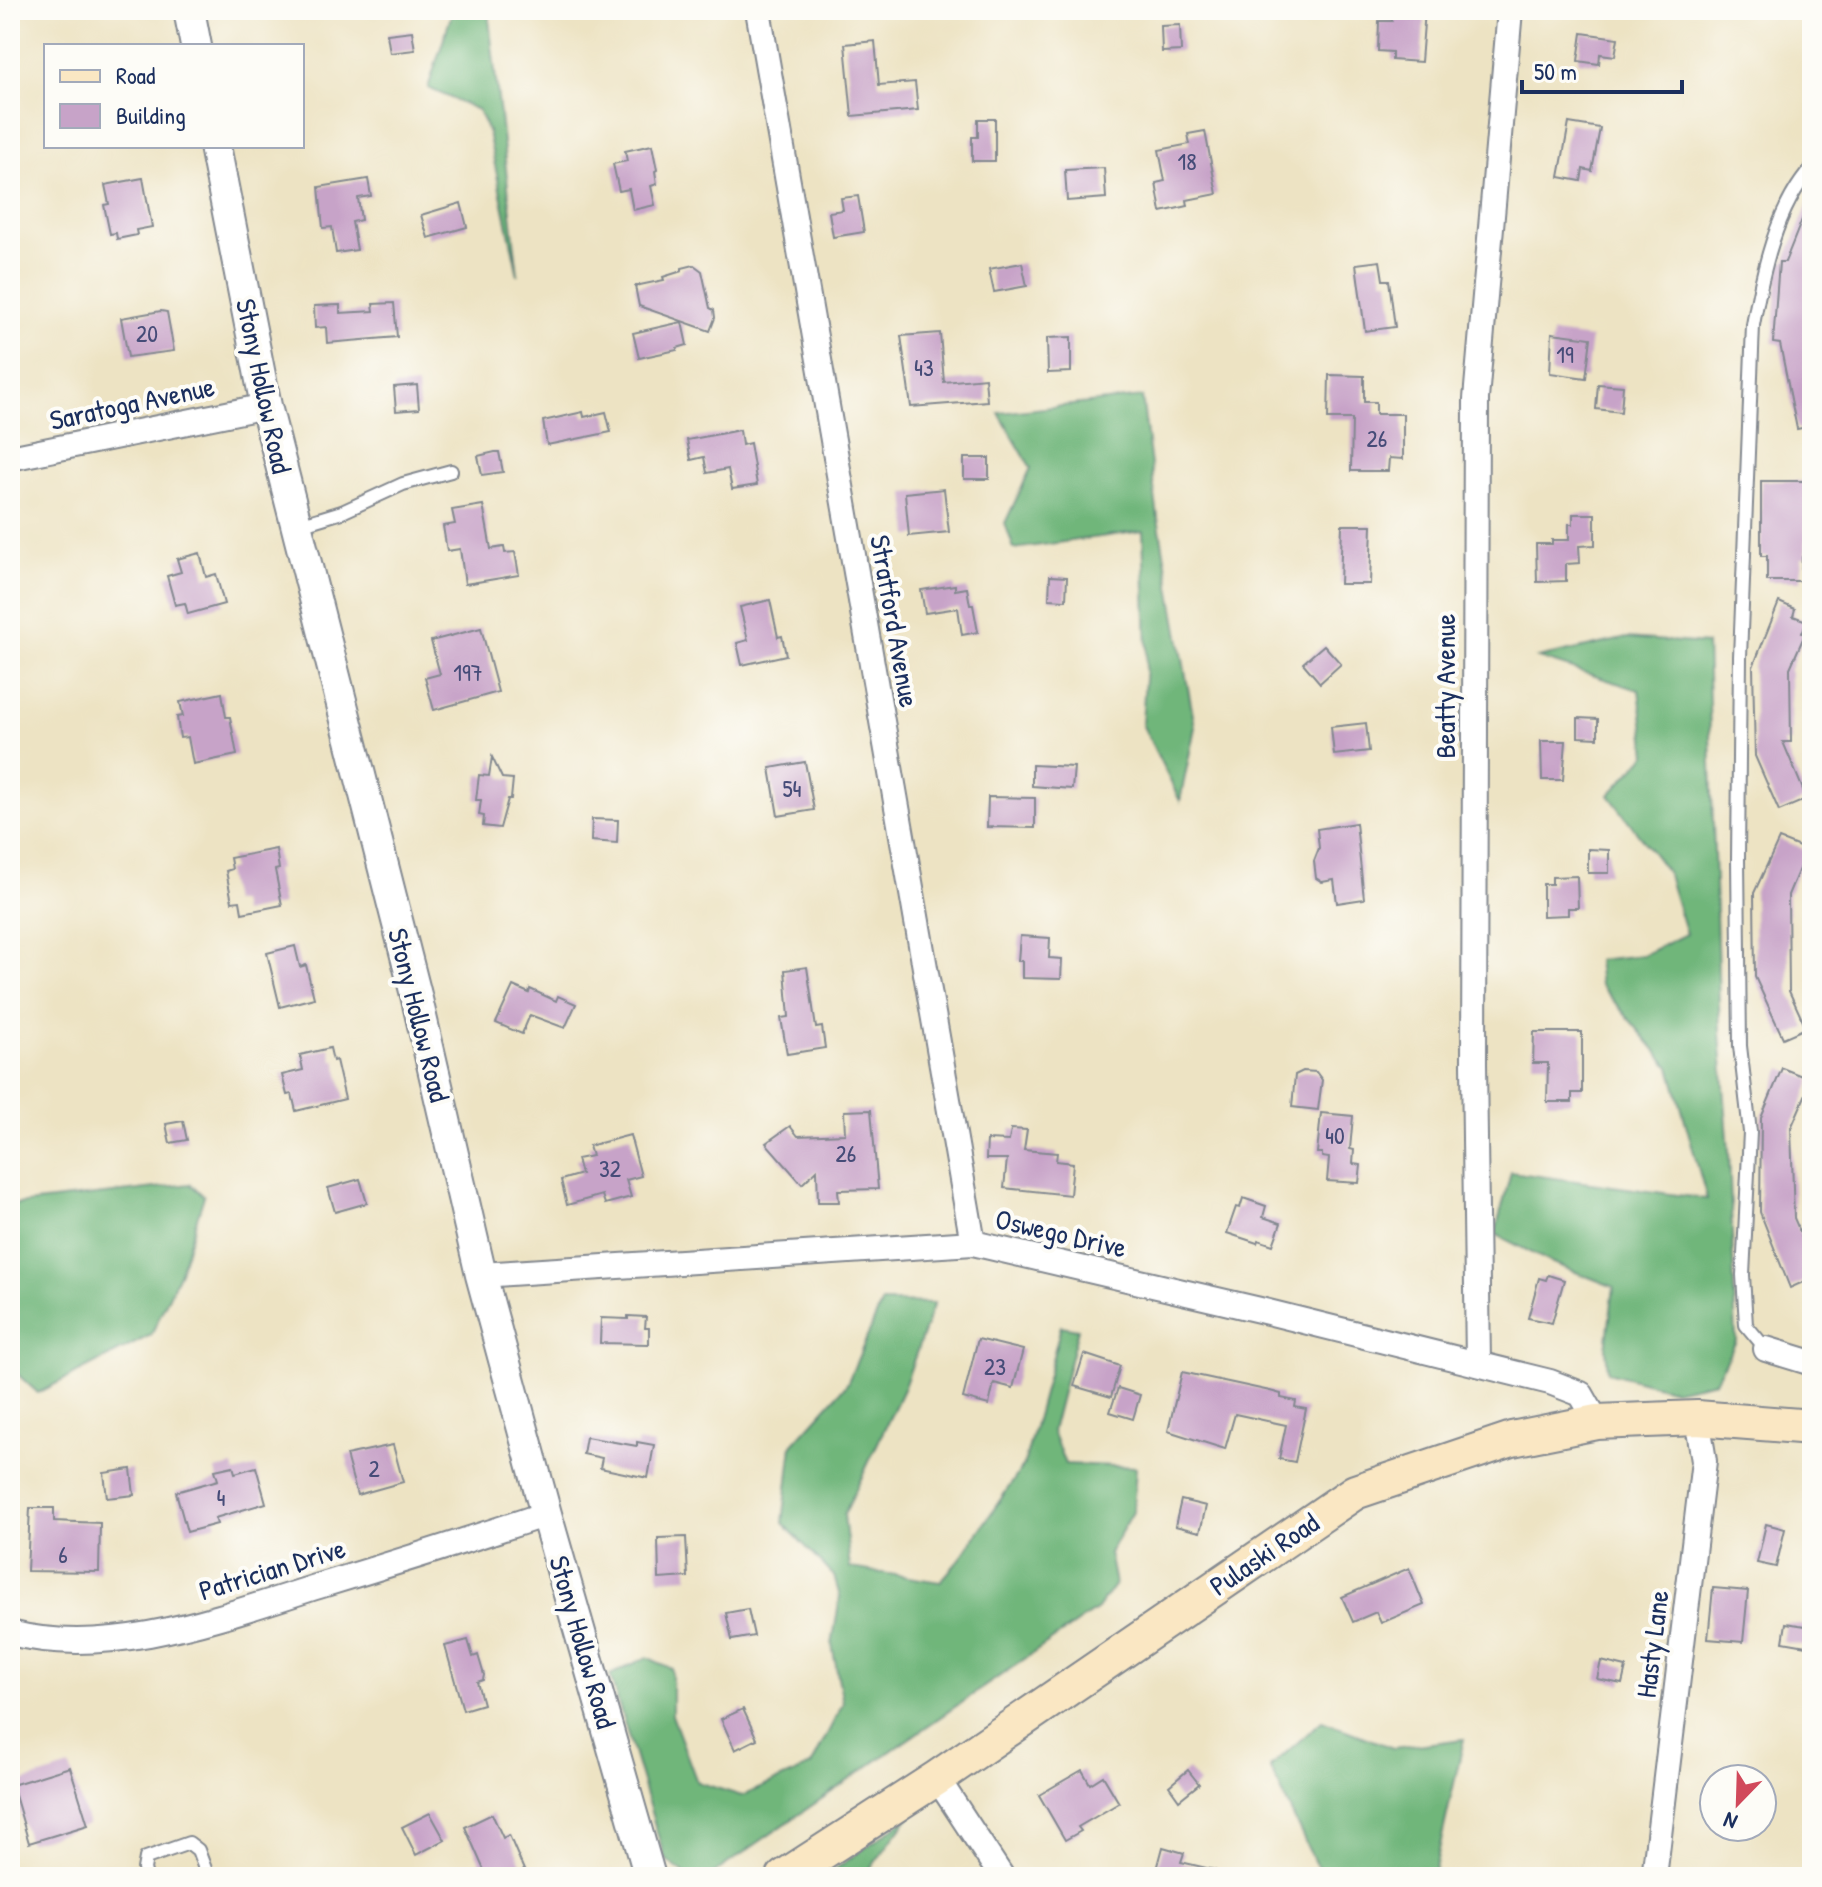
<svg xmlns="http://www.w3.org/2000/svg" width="1822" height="1887" font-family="'Patrick Hand',sans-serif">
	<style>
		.forest { fill: #6fb67a; stroke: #45726c; stroke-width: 2 }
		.building { fill: #c7a3c8 }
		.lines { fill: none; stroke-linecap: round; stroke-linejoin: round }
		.service-casing { stroke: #848990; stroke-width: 16 }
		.minor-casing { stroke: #848990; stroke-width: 28 }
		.tertiary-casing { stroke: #848990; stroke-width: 34 }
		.secondary-casing { stroke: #848990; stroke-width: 38 }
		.service { stroke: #fff; stroke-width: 12 }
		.minor { stroke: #fff; stroke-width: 24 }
		.tertiary { stroke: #fff; stroke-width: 30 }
		.secondary { stroke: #fae7c3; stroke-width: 34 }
		.labels { text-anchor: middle; stroke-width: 8; stroke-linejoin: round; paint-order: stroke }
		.number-label { font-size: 24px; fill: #464c78 }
		.street-label { font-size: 28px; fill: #1b2f5e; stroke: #fdfcf7 }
	</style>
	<rect width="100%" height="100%" fill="#fdfcf7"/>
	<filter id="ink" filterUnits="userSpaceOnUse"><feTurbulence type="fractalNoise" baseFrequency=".0125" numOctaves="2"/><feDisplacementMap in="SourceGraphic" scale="16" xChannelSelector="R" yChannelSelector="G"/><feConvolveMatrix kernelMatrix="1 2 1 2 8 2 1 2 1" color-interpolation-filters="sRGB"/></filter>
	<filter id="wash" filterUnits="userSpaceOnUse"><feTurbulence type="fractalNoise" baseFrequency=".006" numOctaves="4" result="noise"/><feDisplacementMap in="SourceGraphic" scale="32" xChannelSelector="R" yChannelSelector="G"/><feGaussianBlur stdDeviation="1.8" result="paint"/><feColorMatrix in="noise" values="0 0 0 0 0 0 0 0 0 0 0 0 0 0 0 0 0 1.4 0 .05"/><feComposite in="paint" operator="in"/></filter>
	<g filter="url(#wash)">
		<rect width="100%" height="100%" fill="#ede3c3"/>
		<!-- forest -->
		<g class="forest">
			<path d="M453 10H488L518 275 488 132 478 110 428 88Z"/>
			<path d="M1142 397 1158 518 1195 727 1180 801 1142 724 1147 649 1143 531 1014 549 1005 523 1031 468 999 413Z"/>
			<path d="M1627 638 1707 644 1720 1033 1729 1152 1736 1341 1715 1381 1674 1390 1608 1372 1606 1348 1614 1287 1550 1262 1495 1234 1511 1172 1707 1199 1670 1067 1600 985 1597 960 1643 955 1686 934 1667 872 1609 795 1647 754 1639 690 1538 658Z"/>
			<path d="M190 1184 204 1196 180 1272 151 1335 38 1393 13 1370 17 1340 10 1308V1205Z"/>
			<path d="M882 1302 934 1303 904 1387 844 1515 850 1568 940 1582 960 1559 1024 1465 1061 1326 1078 1329 1052 1431 1065 1464 1136 1467 1133 1512 1109 1553 1115 1584 1097 1609 714 1873 689 1877 665 1859 610 1675 647 1657 672 1669V1715L697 1782 742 1796 811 1766 843 1703 832 1645 840 1597 834 1576 783 1523 792 1445 847 1384Z"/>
			<path d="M1322 1721 1393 1748 1464 1739 1433 1877H1326L1315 1863 1270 1767Z"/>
			<path d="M910 1816 864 1877H824Z"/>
		</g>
		<g id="blocks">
			<!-- building -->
			<g class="building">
				<path d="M1393 10H1425L1421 62 1392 60V52L1378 51 1379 21H1392Z"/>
				<path d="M1180 25 1181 51 1162 52 1161 26Z"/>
				<path d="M412 31 415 50 390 53 387 34Z"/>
				<path d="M1582 33 1618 38 1615 56 1600 54 1599 64 1578 61Z"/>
				<path d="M875 41 879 85 915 82 918 110 852 116 845 44Z"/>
				<path d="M978 119H995V161H972V137H978Z"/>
				<path d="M1569 123 1600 128 1592 171 1583 169 1581 181 1559 177Z"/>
				<path d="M1205 131 1217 194 1187 200 1188 206 1161 212 1156 183 1165 181 1159 150 1190 144 1188 134Z"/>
				<path d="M652 145 657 170 655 171 657 184 651 186 655 205 633 210 629 189 619 191 613 164 627 161 625 151Z"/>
				<path d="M1104 168 1106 198 1067 201 1065 170Z"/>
				<path d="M143 178 152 227 136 230 137 235 117 239 116 233 110 234 104 205 109 204 105 185Z"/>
				<path d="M368 179 371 196 358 198 361 220 352 222 357 250 336 253 332 227 323 228 319 187Z"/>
				<path d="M858 196 864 232 833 237 829 212 843 210 841 198Z"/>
				<path d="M1811 197 1812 298 1805 369 1812 368V426L1797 429 1780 344 1773 343 1779 262H1785Z"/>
				<path d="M461 203 467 227 428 238 421 215Z"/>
				<path d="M1380 261 1383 280H1389L1395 327 1365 331 1356 264Z"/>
				<path d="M1022 263 1027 286 994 292 989 269Z"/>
				<path d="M694 265 702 271 710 308 714 310 715 318 710 331 639 306 635 286 664 280 663 277 682 271V268Z"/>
				<path d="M394 303 397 337 327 343 326 327 315 328 314 306 340 305V313L374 311 373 304Z"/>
				<path d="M161 311 167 312 174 351 128 357 121 318Z"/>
				<path d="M682 322 687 345 677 348V350L639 358 633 333Z"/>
				<path d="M940 333 944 382 985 378 987 401 911 407 901 336Z"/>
				<path d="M1552 333 1591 338 1586 378 1550 373Z"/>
				<path d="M1071 337V372L1048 373 1047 338Z"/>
				<path d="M1329 375 1364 376V402H1376V414H1403V459L1389 458 1388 471H1351L1352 419H1328Z"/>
				<path d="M1598 384 1623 386 1621 412 1596 409Z"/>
				<path d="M417 385 419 409 396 411 394 387Z"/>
				<path d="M583 412 584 417 606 412 611 432 547 445 543 421Z"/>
				<path d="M740 430 742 445 750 443 757 485 732 489 728 469 707 473 704 457 691 460 687 440Z"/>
				<path d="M495 452H499L503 472 482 475 478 456Z"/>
				<rect x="964" y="458" width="25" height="21"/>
				<path d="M1761 481H1806L1809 525 1806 524V557H1802L1801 581H1767V556H1761Z"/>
				<path d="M944 489 949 532 909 536 905 493Z"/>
				<path d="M483 505 491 549 504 547 505 553 515 552 519 575 465 584 460 549 447 551 443 526 455 524 452 510Z"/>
				<path d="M1573 514H1595V545L1579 546 1580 563 1566 564V581L1537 582 1536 544H1552V540H1569V524H1573Z"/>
				<path d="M1342 525H1372L1370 584H1340Z"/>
				<path d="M200 553 206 577 216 574 224 604 188 614 185 603 175 605 167 576 181 572 177 559Z"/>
				<path d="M1050 576 1067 577 1066 600 1049 599Z"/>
				<path d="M955 585V590L967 588 970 605H973L978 632 962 635 958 608 925 613 921 590Z"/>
				<path d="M770 600 778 637 782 636 786 655 742 665 737 643 748 640 740 607Z"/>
				<path d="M1779 602 1795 609 1793 616 1807 621 1802 633 1805 634 1790 668 1791 742H1783L1807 799 1779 811 1755 756 1753 667Z"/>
				<path d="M481 628 498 692 434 710 425 678 440 674 431 641Z"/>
				<path d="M1324 645 1341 664 1320 683 1303 663Z"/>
				<path d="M222 693 226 717H230L237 755 193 764 188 737 180 738 177 717 183 716 180 702Z"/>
				<path d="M1578 718 1598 719V738L1578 737Z"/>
				<path d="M1366 723 1369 751 1334 755 1331 727Z"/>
				<path d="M1541 741H1566L1563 780H1542Z"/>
				<path d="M492 757 502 778 513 779 511 799H508L500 828 483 826 484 816 479 815 481 800H476L479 775 489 776Z"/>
				<path d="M805 762 814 810 778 816 770 768Z"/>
				<path d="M1032 765 1074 767 1072 789 1032 786Z"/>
				<path d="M988 797 1035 798V828L987 827Z"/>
				<path d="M592 819 618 820 617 843 591 841Z"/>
				<path d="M1356 823 1364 899 1337 903 1334 880 1322 882 1316 878 1314 861 1319 848 1317 829Z"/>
				<path d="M1779 839 1807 850 1788 895 1789 991 1806 1028 1783 1038 1755 977 1754 893Z"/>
				<path d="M276 849 279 869 275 870 282 905 242 913 240 901 232 902 226 871 232 869 230 858Z"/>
				<path d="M1588 849 1609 850V873H1588Z"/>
				<path d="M1577 876 1578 908H1568V915L1543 916V884H1552V877Z"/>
				<path d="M1020 936 1050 938 1049 958 1062 959 1061 979 1022 978V961H1018Z"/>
				<path d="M295 946 300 967 306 965 314 998 280 1007 267 953Z"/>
				<path d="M807 967 816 1028 822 1027 825 1048 787 1054 781 1018 789 1017 785 970Z"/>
				<path d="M513 986 529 993 530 989 556 1001 558 996 576 1004 565 1028 530 1015 522 1034 496 1023Z"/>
				<path d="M1534 1032H1582V1093H1572V1102H1547L1548 1063H1533Z"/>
				<path d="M330 1048 333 1061 336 1060 345 1099 296 1111 292 1094 287 1095 282 1075 303 1070 300 1055Z"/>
				<path d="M1782 1068 1812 1080 1791 1128 1794 1218 1812 1260V1278L1790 1288 1760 1212 1761 1118Z"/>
				<path d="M1303 1071 1316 1072 1322 1080 1318 1110 1292 1107 1295 1075Z"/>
				<path d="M871 1110 878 1189 838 1190 839 1202H818L817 1170 802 1184 766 1143 790 1126 798 1136 845 1134 844 1111Z"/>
				<path d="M1321 1113 1353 1116 1350 1149 1354 1150 1353 1164 1361 1165 1359 1183 1327 1181 1329 1158 1322 1157V1153H1317Z"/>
				<path d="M183 1121 187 1140 170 1143 166 1124Z"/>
				<path d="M1011 1129 1027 1130 1024 1150 1057 1153 1056 1161 1073 1163 1070 1195 1004 1188 1007 1159H986L987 1140 1009 1141Z"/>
				<path d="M630 1135 641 1176 626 1180 631 1197 605 1204 602 1195 567 1205 561 1180 581 1174 577 1159 592 1156 589 1146Z"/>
				<path d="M360 1179 367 1203 335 1212 328 1188Z"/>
				<path d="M1243 1198 1266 1206 1263 1217 1281 1223 1273 1245 1258 1240 1257 1243 1227 1233 1236 1207 1240 1208Z"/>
				<path d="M1548 1275 1564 1280 1552 1323 1528 1318 1539 1278 1546 1280Z"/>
				<path d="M628 1316 646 1317 645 1328H649V1344L600 1343 601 1318 628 1319Z"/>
				<path d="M978 1339 1023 1350 1013 1388 994 1383 989 1405 963 1398Z"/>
				<path d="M1084 1354 1120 1366 1111 1397 1074 1386Z"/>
				<path d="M1182 1372 1270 1391 1281 1394V1398L1296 1401 1295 1407 1306 1409 1295 1462 1279 1459 1286 1425 1235 1414 1225 1449 1168 1431Z"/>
				<path d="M1118 1388 1140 1395 1133 1419 1110 1412Z"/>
				<path d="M586 1437 637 1446V1442L654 1445 648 1478 600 1468 602 1458 583 1454Z"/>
				<path d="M393 1445 403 1482 357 1495 346 1455Z"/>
				<path d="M233 1466 235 1473 256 1467 266 1503 215 1518 217 1524 187 1532 176 1492 218 1480 215 1470Z"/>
				<path d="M131 1469 134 1495 107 1498 104 1473Z"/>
				<path d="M1181 1500 1206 1506 1200 1532 1175 1526Z"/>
				<path d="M30 1508H54V1521L100 1523 99 1572 27 1571Z"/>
				<path d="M1766 1524 1785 1529 1776 1567 1757 1563Z"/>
				<path d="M686 1537 688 1577 659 1579 658 1538Z"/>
				<path d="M1409 1568 1424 1605 1381 1623 1376 1612 1353 1622 1342 1597Z"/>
				<path d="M1713 1588 1748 1591 1743 1642 1708 1639Z"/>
				<path d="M748 1609 754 1636 732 1640 726 1613Z"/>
				<path d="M1786 1623 1812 1627V1647L1783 1642Z"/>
				<path d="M468 1640 473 1657 478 1655 484 1675 483 1680 477 1682 483 1704 463 1710 445 1646Z"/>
				<path d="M1601 1661 1626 1667 1622 1684 1597 1679Z"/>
				<path d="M743 1709 757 1739 735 1750 721 1719Z"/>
				<path d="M70 1767 88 1825 29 1843 12 1785Z"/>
				<path d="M1082 1770 1090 1784 1103 1776 1119 1803 1078 1827 1081 1831 1065 1840 1039 1795Z"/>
				<path d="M1188 1770 1199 1784 1179 1800 1169 1786Z"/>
				<path d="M430 1813 445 1840 416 1855 402 1827Z"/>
				<path d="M492 1814 503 1838 509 1835 527 1877H487L465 1827Z"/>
				<path d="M1163 1847 1184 1853 1181 1862 1215 1870 1214 1877H1155Z"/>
			</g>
		</g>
	</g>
	<g filter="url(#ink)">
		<use href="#blocks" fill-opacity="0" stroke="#848990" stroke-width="2"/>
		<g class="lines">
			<!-- service casing -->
			<g class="service-casing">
				<g id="service">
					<path d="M296 526 342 512 403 484 451 471"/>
					<path d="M1766 1349 1746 1325 1743 1275 1750 1132 1740 1046 1738 859 1740 657 1753 325C1762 274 1776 207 1812 168"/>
					<path d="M146 1877 144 1869 146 1858 189 1843 198 1850 208 1877"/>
				</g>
			</g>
			<!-- minor casing -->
			<g class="minor-casing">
				<g id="minor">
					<path d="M758 10 973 1243"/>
					<path d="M10 458 266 406"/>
					<path d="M481 1275 973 1243 1264 1311 1550 1382 1581 1394 1597 1422"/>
					<path d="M1766 1349 1812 1363"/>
					<path d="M1478 1363 1474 1063 1476 399 1510 10"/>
					<path d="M10 1633C111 1659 223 1616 319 1586 395 1563 471 1539 546 1514"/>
					<path d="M937 1778 1002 1877"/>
					<path d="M1654 1877 1704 1461 1697 1418"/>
				</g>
			</g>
			<!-- tertiary casing -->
			<g class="tertiary-casing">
				<g id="tertiary">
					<path d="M189 10 196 46"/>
					<path d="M215 146 266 406 416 995 481 1275 546 1514 650 1877"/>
				</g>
			</g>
			<!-- secondary casing -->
			<g class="secondary-casing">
				<path id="secondary" d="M784 1877 937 1778 1355 1492 1512 1439 1597 1422 1697 1418 1812 1427"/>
			</g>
			<!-- service -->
			<use href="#service" class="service"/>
			<!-- minor -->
			<use href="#minor" class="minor"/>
			<!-- tertiary -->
			<use href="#tertiary" class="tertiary"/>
			<!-- secondary -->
			<use href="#secondary" class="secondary"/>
		</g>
	</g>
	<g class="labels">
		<!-- number labels -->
		<g class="number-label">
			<text x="1187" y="170">18</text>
			<text x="147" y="342">20</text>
			<text x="1565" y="363">19</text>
			<text x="924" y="376">43</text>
			<text x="1377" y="447">26</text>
			<text x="468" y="681">197</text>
			<text x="792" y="797">54</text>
			<text x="1335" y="1144">40</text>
			<text x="846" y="1162">26</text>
			<text x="610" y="1177">32</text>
			<text x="995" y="1375">23</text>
			<text x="374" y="1477">2</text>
			<text x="221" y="1506">4</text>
			<text x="63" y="1563">6</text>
		</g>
		<!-- street labels -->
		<g class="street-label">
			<text transform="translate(264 386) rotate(78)" y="10">Stony Hollow Road</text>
			<text transform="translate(132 403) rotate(-12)" y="10">Saratoga Avenue</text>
			<text transform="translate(895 621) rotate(80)" y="10">Stratford Avenue</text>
			<text transform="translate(1445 686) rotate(-90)" y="10">Beatty Avenue</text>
			<text transform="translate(419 1015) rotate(76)" y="10">Stony Hollow Road</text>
			<text transform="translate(1061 1233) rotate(13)" y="10">Oswego Drive</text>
			<text transform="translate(1264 1554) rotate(-34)" y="10">Pulaski Road</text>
			<text transform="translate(272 1569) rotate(-17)" y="10">Patrician Drive</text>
			<text transform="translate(583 1642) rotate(74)" y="10">Stony Hollow Road</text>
			<text transform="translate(1652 1644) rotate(-83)" y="10">Hasty Lane</text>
		</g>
	</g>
	<!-- margin -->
	<rect width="1822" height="1887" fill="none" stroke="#fdfcf7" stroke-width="40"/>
	<!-- legend -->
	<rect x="44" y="44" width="260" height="104" fill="#fdfcf7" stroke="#a3aaba" stroke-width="2"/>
	<rect x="60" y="70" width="40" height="12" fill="#fae7c3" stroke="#a3aaba" stroke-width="2"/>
	<text x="116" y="84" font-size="24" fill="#1b2f5e">Road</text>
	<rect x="60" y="104" width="40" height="24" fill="#c7a3c8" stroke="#a3aaba" stroke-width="2"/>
	<text x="116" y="124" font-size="24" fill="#1b2f5e">Building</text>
	<!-- north arrow -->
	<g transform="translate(1738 1803) rotate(203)"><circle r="38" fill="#fdfcf7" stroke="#a3aaba" stroke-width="2"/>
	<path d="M0-6L14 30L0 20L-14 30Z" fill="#d1495b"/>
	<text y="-12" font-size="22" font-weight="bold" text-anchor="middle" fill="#1b2f5e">N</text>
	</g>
	<!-- scale -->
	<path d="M1522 80v12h160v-12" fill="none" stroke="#1b2f5e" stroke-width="4"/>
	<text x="1534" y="80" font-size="24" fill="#1b2f5e" stroke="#fdfcf7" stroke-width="6" paint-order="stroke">50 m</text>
</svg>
